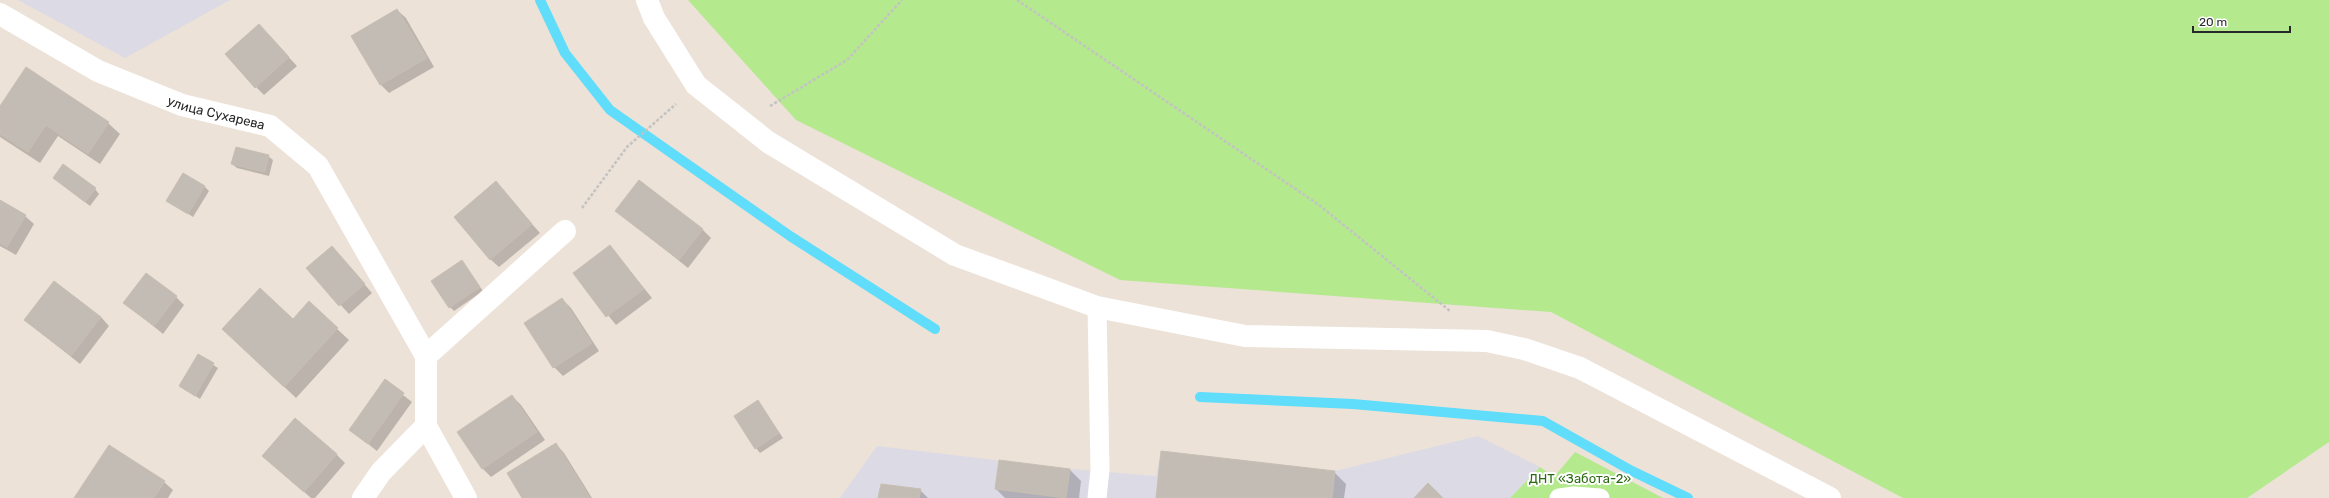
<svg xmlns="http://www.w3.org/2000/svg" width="2329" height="498" font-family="Rubik,sans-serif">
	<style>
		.industrial { fill: #dcdae4 }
		.green { fill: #b4e98e }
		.shadow { fill: #0003 }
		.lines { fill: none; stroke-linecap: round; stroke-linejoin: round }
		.stream { stroke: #5fddfa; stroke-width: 10 }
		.building { fill: #c3bcb5; stroke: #c8beb2 }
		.path { stroke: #c3c3c3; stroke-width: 2.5; stroke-dasharray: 3 2; stroke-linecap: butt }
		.lane { stroke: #fff; stroke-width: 19 }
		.street { stroke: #fff; stroke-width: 22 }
		.labels { text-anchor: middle; stroke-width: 4; stroke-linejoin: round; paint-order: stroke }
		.street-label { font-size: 13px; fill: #282828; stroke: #fff }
		.park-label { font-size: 13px; fill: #2c6b12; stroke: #fff }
	</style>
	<rect width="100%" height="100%" fill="#ece2d8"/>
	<!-- industrial -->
	<g class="industrial">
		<path d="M18 0H230L125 58Z"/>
		<path d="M1478 436 1540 467 1510 498H840L877 446 1070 469 1156 476 1161 451 1335 471Z"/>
	</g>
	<!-- green -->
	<g class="green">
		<path d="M688 0H2329V442L2247 498H1903L1551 312 1120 280 796 120Z"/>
		<path d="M1575 452 1663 498H1510L1540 467 1554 477Z"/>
	</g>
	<!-- shadow -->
	<g class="shadow">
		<path d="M397 10 406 18 434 67 389 93 381 85 352 37Z"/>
		<path d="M267 34 297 66 264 95 256 87Z"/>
		<path d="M0 108 108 123 120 134 100 164 58 136 40 163 0 137Z"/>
		<path d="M268 156 273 160 269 176 237 168 232 164Z"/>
		<path d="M54 178 95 189 99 194 90 206Z"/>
		<path d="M496 183 540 233 499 267 490 259Z"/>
		<path d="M204 186 209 191 193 217 167 200Z"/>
		<path d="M0 201 25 216 34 224 16 255 0 246Z"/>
		<path d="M617 211 702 229 711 238 688 268Z"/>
		<path d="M610 246 652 298 616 325 574 273Z"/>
		<path d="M340 256 372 293 349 314 307 268Z"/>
		<path d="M462 262 483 291 454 311 450 307Z"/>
		<path d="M176 297 184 305 163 334 125 303Z"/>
		<path d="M562 299 571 308 599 351 563 376 554 367Z"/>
		<path d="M309 303 349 340 296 398 223 329 293 321Z"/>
		<path d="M101 317 109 326 80 364 25 320Z"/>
		<path d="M198 355 218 368 200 399 180 386Z"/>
		<path d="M385 381 412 402 377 451 350 430Z"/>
		<path d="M512 396 521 405 545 440 491 477 482 468Z"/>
		<path d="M758 401 783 438 760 453 756 448Z"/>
		<path d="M556 444 564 453 592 498H523Z"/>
		<path d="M336 454 345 463 315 498H311L263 456Z"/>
		<path d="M1070 470 1081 481 1079 498H1005L996 489Z"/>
		<path d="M1334 472 1346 484 1344 498H1157Z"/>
		<path d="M164 482 173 490 168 498H75Z"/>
		<path d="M920 490 928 498H879Z"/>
	</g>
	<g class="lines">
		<!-- stream -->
		<g class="stream">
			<path d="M540 0 565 53 610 110 790 236 935 329"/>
			<path d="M1200 397 1353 404 1543 421 1632 471 1688 498"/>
		</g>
	</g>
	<!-- building -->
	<g class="building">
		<path d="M397 9 427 58 380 85 351 36Z"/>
		<path d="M259 24 289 57 255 88 225 54Z"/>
		<path d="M26 67 109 122 88 154 46 125 28 152 0 134V106Z"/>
		<path d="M236 147 269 155 265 172 231 164Z"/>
		<path d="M63 164 96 188 85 202 53 178Z"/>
		<path d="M183 173 205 186 188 214 166 201Z"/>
		<path d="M639 180 703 229 679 260 615 211Z"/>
		<path d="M496 181 532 224 490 260 454 217Z"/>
		<path d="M0 200 26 215 7 247 0 243Z"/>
		<path d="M610 245 644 289 606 317 573 273Z"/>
		<path d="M332 246 365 284 339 306 306 268Z"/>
		<path d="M462 260 480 287 449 308 431 281Z"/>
		<path d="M146 273 177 296 154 326 123 303Z"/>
		<path d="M54 281 101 317 71 356 24 320Z"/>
		<path d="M260 288 293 319 309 301 338 328 284 387 222 329Z"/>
		<path d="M562 298 592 343 553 368 524 323Z"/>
		<path d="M198 354 214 363 195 396 179 386Z"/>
		<path d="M385 379 404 393 368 444 349 430Z"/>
		<path d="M512 395 537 432 482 469 457 432Z"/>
		<path d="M758 400 779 433 755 449 734 416Z"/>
		<path d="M295 418 337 454 304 492 262 456Z"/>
		<path d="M556 443 590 498H522L507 473Z"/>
		<path d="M109 445 165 481 154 498H74Z"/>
		<path d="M1161 451 1335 471 1332 498H1156Z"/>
		<path d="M999 460 1070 469 1066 498 995 489Z"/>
		<path d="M1428 483 1443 498H1414Z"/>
		<path d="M881 484 921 489 919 498H878Z"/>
	</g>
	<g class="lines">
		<!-- path -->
		<g class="path">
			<path d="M1017 0 1319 205 1450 311"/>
			<path d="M770 106 847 60 902 0"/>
			<path d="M582 208 627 147 676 104"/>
		</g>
		<!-- lane -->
		<g class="lane">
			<path d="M1097 498 1100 470 1097 307"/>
			<path d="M1559 498 1574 496 1600 498"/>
		</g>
		<!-- street -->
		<g class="street">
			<path d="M647 0 654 18 696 85 768 142 955 255 1097 307 1245 336 1487 341 1524 349 1580 368 1830 498"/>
			<path id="s1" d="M0 14 98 71 182 105 270 126 318 166 426 356"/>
			<path d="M426 356 565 231"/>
			<path d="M426 356V426L466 498"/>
			<path d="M363 498 381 472 426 426"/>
		</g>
	</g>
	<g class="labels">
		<!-- street labels -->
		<g class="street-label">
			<text dy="5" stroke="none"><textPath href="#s1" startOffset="239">улица Сухарева</textPath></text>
		</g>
		<!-- park labels -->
		<g class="park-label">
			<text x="1580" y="483">ДНТ «Забота-2»</text>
		</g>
	</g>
	<!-- scale -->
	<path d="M2193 26v6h97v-6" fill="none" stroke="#282828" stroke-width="2"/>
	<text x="2199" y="26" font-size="12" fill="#282828" stroke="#ffffff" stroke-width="3" paint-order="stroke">20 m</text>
</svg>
